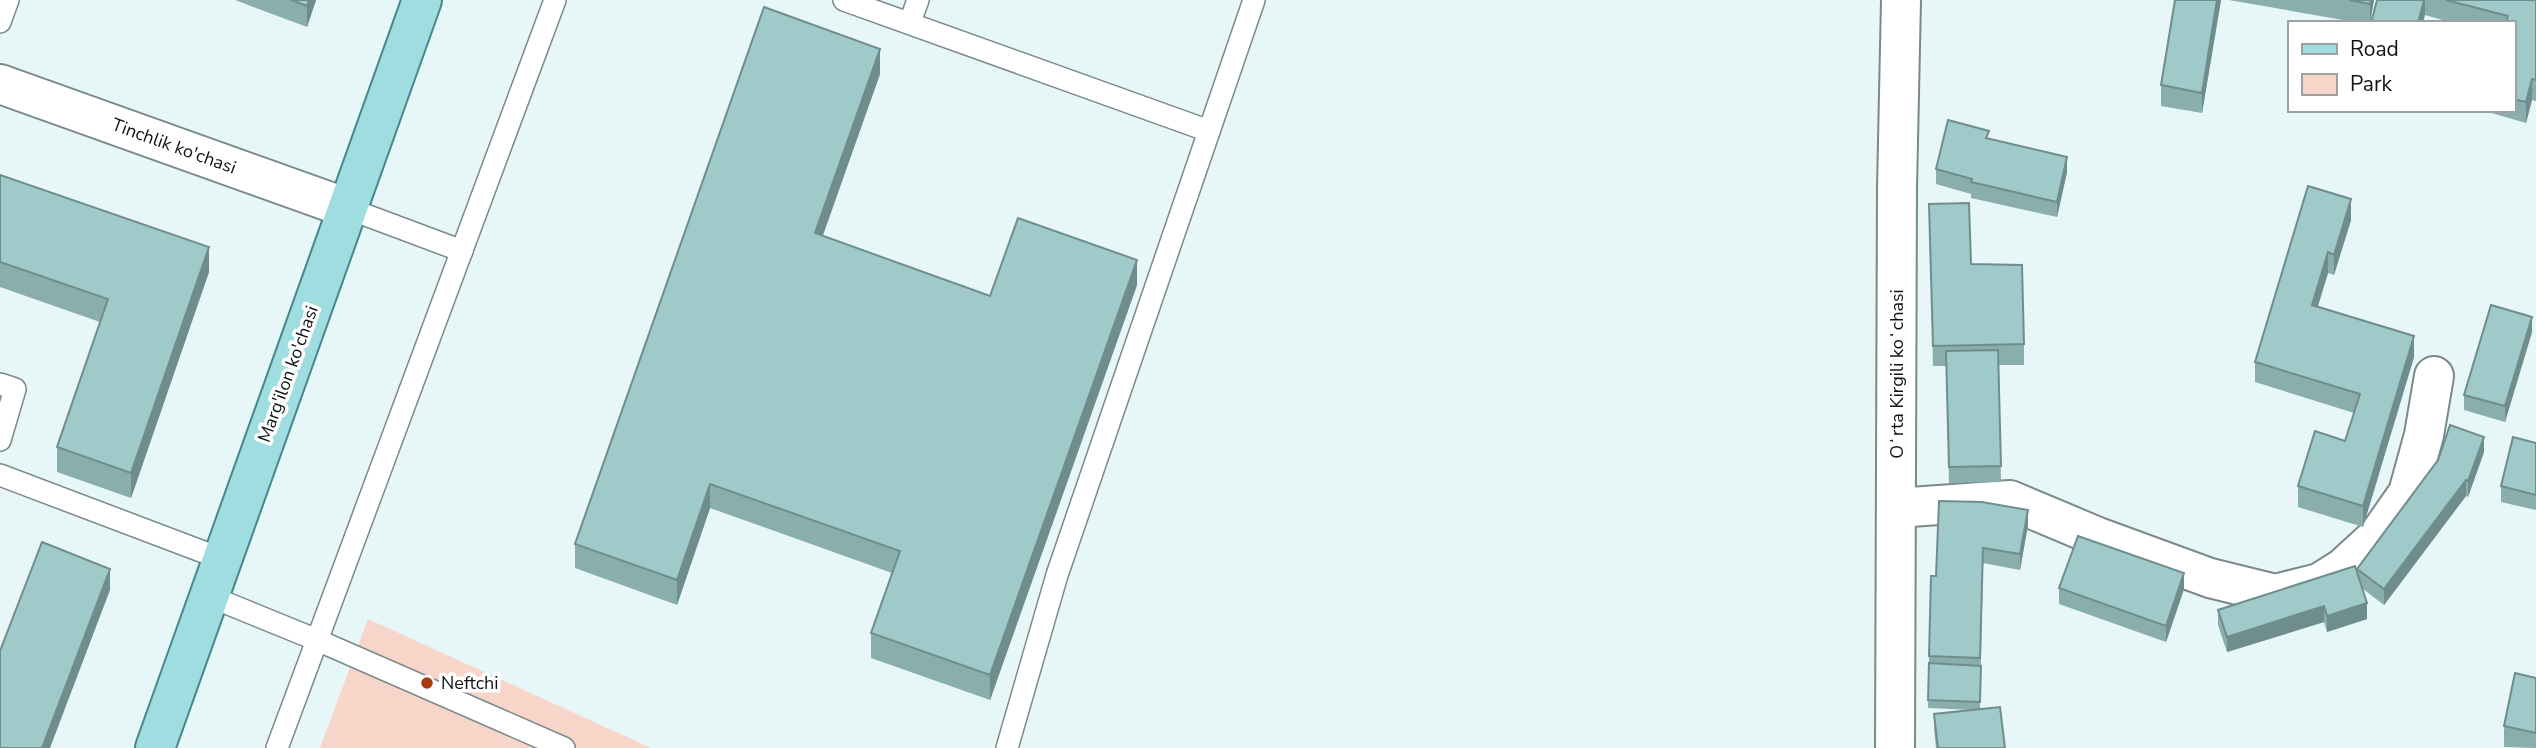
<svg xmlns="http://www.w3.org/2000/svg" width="2536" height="748" font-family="'Nunito Sans',sans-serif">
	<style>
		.green { fill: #f7d5c8 }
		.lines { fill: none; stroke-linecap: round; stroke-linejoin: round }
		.lane-casing { stroke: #7a898a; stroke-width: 24 }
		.street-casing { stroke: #7a898a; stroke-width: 42 }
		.primary-casing { stroke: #44888c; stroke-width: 42 }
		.lane { stroke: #fff; stroke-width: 21 }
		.street { stroke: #fff; stroke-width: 38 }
		.primary { stroke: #a0dde0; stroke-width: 38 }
		.wall { fill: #8aadae }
		.shaded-wall { fill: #708d8d }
		.building { fill: #a0c9ca; stroke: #708d8d; stroke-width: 2 }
		.poi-dot { fill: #a13c0d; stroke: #fff; stroke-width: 2.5 }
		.labels { text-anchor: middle; stroke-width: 7; stroke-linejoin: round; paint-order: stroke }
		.street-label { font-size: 18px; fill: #0e1414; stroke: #fff }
		.poi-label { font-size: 18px; fill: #0e1414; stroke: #fff; text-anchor: start }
	</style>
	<rect width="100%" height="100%" fill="#e7f7f8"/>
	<!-- green -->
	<path class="green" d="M368 619 651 748H320Z"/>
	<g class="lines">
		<!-- lane casing -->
		<g class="lane-casing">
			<g id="lane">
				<path d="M844 0 1209 131"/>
				<path d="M0 22 8 0"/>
				<path d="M910 22 918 0"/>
				<path d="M347 208 462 251"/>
				<path d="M0 384 15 389 0 440"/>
				<path d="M0 475 222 559"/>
				<path d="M209 596 317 640 564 748"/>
				<path d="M277 748 555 0"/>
				<path d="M1007 748 1057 575 1254 0"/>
			</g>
		</g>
		<!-- street casing -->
		<g class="street-casing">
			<g id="street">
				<path d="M0 84 347 208"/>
				<path d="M1896 508 2010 500 2098 537 2210 578 2275 594 2319 583 2343 568 2378 536 2408 493 2424 435 2434 376"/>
				<path d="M1895 748 1897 188 1901 0"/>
			</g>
		</g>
		<!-- primary casing -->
		<g class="primary-casing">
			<path id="primary" d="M155 748 422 0"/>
		</g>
		<!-- lane -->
		<use href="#lane" class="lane"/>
		<!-- street -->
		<use href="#street" class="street"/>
		<!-- primary -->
		<use href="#primary" class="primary"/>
	</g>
	<!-- wall -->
	<g class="wall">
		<path d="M235 0H316L307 27Z"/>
		<path d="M2221 0 2202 113 2161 106V85Z"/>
		<path d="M2229 0H2374L2370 23H2360Z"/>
		<path d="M2377 0H2536V101L2532 100 2526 123 2488 112V110H2513V23H2453L2425 15Z"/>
		<path d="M880 74 822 236 990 296 1137 285 990 700 871 658V633L892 573 710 508 677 605 575 568V544Z"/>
		<path d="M1989 139 2067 172 2057 217 1971 198V194L1936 184V169Z"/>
		<path d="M0 175 209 272 131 498 57 472V447L100 322 0 287Z"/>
		<path d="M2308 186 2351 220 2334 275 2328 273 2317 307 2414 357 2363 527 2298 507V486L2345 441 2354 413 2255 382V362Z"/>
		<path d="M1929 204 2024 344V365H1999L2001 482 1949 483 1946 366H1933Z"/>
		<path d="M2532 332 2505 422 2464 410V395Z"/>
		<path d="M2536 443V510L2501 502V486Z"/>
		<path d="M2484 452 2468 497 2466 496 2384 605 2363 589 2367 619 2327 632 2324 622 2227 652 2218 625V610L2357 570 2438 460Z"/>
		<path d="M1939 501 2028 525 2020 570 1983 563 1980 709 2005 748H1936L1934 729V714L1973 710 1928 708 1929 656 1936 576Z"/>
		<path d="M2059 588 2184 589 2166 642 2059 604Z"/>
		<path d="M2536 678V748L2504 747V726Z"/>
	</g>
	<!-- shaded-wall -->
	<g class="shaded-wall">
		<path d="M309 0H316L307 27V6Z"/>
		<path d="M2217 0H2221L2202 113V93Z"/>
		<path d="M2371 0H2374L2370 23V4Z"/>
		<path d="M2424 0H2425V15L2423 23H2418Z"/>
		<path d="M880 49V74L815 258V233Z"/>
		<path d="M2532 79V100L2526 123V102Z"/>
		<path d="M2067 157V172L2057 217V202Z"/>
		<path d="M2351 199V220L2334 275V255Z"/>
		<path d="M209 247V272L131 498V473Z"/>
		<path d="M2328 252V273L2312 326V305Z"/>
		<path d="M1137 260V285L990 700V675Z"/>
		<path d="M2532 317V332L2505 422V406Z"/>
		<path d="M2414 336V357L2363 527V506Z"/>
		<path d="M2484 437V452L2468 497V481Z"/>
		<path d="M2466 480V496L2384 605V589Z"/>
		<path d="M710 484V508L677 605V580Z"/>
		<path d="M2028 510V525L2020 570V554Z"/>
		<path d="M110 569V590L50 748H42Z"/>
		<path d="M2184 573V589L2166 642V626Z"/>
		<path d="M2367 603V619L2327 632V616Z"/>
		<path d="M2324 606V622L2227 652V637Z"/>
	</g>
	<!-- building -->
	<g class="building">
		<path d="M291 0H309L307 6Z"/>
		<path d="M2175 0H2217L2202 93 2161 85Z"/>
		<path d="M2349 0H2371L2370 4Z"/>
		<path d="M2377 0H2424L2418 23H2371Z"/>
		<path d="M2446 0H2536V80L2532 79 2526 102 2513 99V23H2506L2508 16Z"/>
		<path d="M764 7 880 49 815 233 990 296 1018 218 1137 260 990 675 871 633 900 551 710 484 677 580 575 544Z"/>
		<path d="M1948 120 1989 131 1986 138 2067 157 2057 202 1971 182 1972 179 1936 169Z"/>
		<path d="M0 175 209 247 131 473 57 447 108 299 0 262Z"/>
		<path d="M2308 186 2351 199 2334 255 2328 252 2312 305 2414 336 2363 506 2298 486 2315 431 2345 441 2360 394 2255 362Z"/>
		<path d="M1969 203 1971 264 2022 265 2024 344 1933 346 1929 204Z"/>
		<path d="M2491 305 2532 317 2505 406 2464 395Z"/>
		<path d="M1998 350 2001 466 1949 467 1946 351Z"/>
		<path d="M2450 425 2484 437 2468 481 2466 480 2384 589 2357 569 2438 460Z"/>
		<path d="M2513 437 2536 443V495L2501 486Z"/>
		<path d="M1939 501 1982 502 2028 510 2020 554 1983 548 1980 658 1929 656 1931 576H1936Z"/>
		<path d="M2078 536 2184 573 2166 626 2059 588Z"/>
		<path d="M42 542 110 569 42 748H0V651Z"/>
		<path d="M2355 566 2367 603 2327 616 2324 606 2227 637 2218 610Z"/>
		<path d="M1929 663 1981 666 1980 702 1928 700Z"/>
		<path d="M2515 673 2536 678V733L2504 726Z"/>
		<path d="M2000 707 2005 748H1938L1934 714Z"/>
	</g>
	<!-- markers -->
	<circle class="poi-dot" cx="427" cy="683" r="7"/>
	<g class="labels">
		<!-- street labels -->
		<g class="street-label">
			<text transform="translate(174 146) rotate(20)" y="6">Tinchlik ko'chasi</text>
			<text transform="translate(288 374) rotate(-70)" y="6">Marg'ilon ko'chasi</text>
			<text transform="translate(1897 374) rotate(-90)" y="6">Oʻrta Kirgili koʻchasi</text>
		</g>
		<!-- poi labels -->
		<g class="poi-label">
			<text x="441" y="689">Neftchi</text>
		</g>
	</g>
	<!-- legend -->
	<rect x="2288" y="21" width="228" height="91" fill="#ffffff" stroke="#9fa1a1" stroke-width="2"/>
	<rect x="2302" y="44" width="35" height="10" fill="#a0dde0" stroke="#9fa1a1" stroke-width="2"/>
	<text x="2350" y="56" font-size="21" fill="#0e1414">Road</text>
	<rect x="2302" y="74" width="35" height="21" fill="#f7d5c8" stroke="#9fa1a1" stroke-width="2"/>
	<text x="2350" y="91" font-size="21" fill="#0e1414">Park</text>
</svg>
